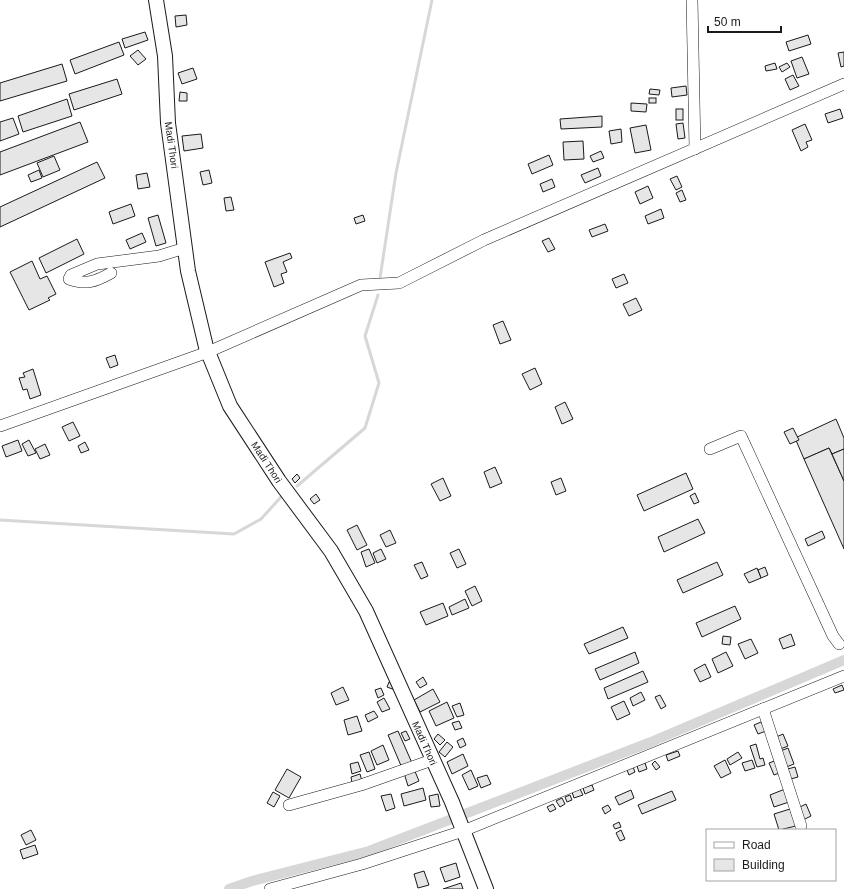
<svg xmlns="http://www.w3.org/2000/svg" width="844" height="889" font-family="Helvetica,sans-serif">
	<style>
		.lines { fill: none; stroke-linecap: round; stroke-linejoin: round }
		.stream { stroke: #d7d7d7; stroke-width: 3 }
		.canal { stroke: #d7d7d7; stroke-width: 10 }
		.building { fill: #e6e6e6; stroke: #1a1a1a }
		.minor-casing { stroke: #1a1a1a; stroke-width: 12 }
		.major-casing { stroke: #1a1a1a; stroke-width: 16 }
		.minor { stroke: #fff; stroke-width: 11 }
		.major { stroke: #fff; stroke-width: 14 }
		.labels { text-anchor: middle; stroke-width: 3; stroke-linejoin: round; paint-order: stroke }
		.street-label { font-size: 10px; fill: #1a1a1a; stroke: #fff }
	</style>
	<rect width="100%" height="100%" fill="#fff"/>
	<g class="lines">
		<!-- stream -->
		<g class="stream">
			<path d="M380 278 396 173 432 0"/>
			<path d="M297 486 365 428 379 383 365 336 378 295"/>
			<path d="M0 520 234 534 261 519 281 497"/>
		</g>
		<!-- canal -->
		<path class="canal" d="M229 889 252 881 369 851 651 742 844 660"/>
	</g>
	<!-- building -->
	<g class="building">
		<path d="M186 15 187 25 176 27 175 16Z"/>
		<path d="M145 32 148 40 125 48 122 39Z"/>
		<path d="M808 35 811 44 789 51 786 42Z"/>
		<path d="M119 42 124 55 75 74 70 60Z"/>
		<path d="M138 50 146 59 138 65 130 56Z"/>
		<path d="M844 52V66L841 67 838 53Z"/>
		<path d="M802 57 809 74 797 78 791 61Z"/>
		<path d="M775 63 777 69 766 71 765 66Z"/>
		<path d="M787 63 790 67 782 72 779 67Z"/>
		<path d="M62 64 67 81 0 101V83Z"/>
		<path d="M193 68 197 79 182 84 178 73Z"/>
		<path d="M793 75 799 86 790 90 785 79Z"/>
		<path d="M117 79 122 94 74 110 69 94Z"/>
		<path d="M686 86 687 95 672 97 671 88Z"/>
		<path d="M650 89 660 90 659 95 649 94Z"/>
		<path d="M180 92 187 93V101H179Z"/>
		<rect x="649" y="98" width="7" height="5"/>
		<path d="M67 99 72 116 23 132 18 116Z"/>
		<path d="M631 103 647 104 646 112 631 111Z"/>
		<rect x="676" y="109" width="7" height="11"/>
		<path d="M840 109 843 118 828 123 825 114Z"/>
		<path d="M602 116V127L561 129 560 119Z"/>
		<path d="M13 118 19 134 0 141V122Z"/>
		<path d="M80 122 88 142 0 175V152Z"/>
		<path d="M683 123 685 138 678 139 676 124Z"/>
		<path d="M805 124 812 140 806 142 808 147 801 151 792 130Z"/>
		<path d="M646 125 651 150 635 153 630 128Z"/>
		<path d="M621 129 622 142 611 144 609 131Z"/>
		<path d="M201 134 203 148 184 151 182 136Z"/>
		<path d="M583 141 584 159 564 160 563 142Z"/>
		<path d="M601 151 604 158 593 162 590 156Z"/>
		<path d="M549 155 553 165 532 174 528 164Z"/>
		<path d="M54 156 60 170 43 177 37 163Z"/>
		<path d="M97 162 105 178 0 227V207Z"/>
		<path d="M598 168 601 176 585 183 581 175Z"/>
		<path d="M39 170 42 178 31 182 28 175Z"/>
		<path d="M209 170 212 183 203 185 200 172Z"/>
		<path d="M147 173 150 187 138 189 136 175Z"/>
		<path d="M677 176 682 187 676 190 670 179Z"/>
		<path d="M552 179 555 187 543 192 540 184Z"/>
		<path d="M648 186 653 198 640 204 635 192Z"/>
		<path d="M682 190 686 200 680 202 676 193Z"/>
		<path d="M231 197 234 210 226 211 224 198Z"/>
		<path d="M131 204 135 216 113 224 109 212Z"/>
		<path d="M661 209 664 218 648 224 645 216Z"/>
		<path d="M158 215 166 243 156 246 148 218Z"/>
		<path d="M363 215 365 221 356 224 354 218Z"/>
		<path d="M605 224 608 231 592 237 589 230Z"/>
		<path d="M142 233 146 242 130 249 126 240Z"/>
		<path d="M549 238 555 249 548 252 542 241Z"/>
		<path d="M77 239 84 254 46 273 39 258Z"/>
		<path d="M290 253 292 258 283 262 287 272 281 274 284 283 274 287 265 262Z"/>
		<path d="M32 261 40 279 47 276 56 294 48 298 50 300 29 310 10 272Z"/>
		<path d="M624 274 628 283 616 288 612 279Z"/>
		<path d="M636 298 642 310 629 316 623 304Z"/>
		<path d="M503 321 511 340 500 344 493 325Z"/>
		<path d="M115 355 118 365 110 368 106 358Z"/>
		<path d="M535 368 542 384 530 390 522 374Z"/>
		<path d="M33 369 41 395 30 399 27 389 23 390 19 378 25 377 23 373Z"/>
		<path d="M565 402 573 419 562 424 555 407Z"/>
		<path d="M836 419 844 438V449L832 454 829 448 804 459 795 438Z"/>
		<path d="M73 422 80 436 69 441 62 427Z"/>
		<path d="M793 428 799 440 790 444 784 432Z"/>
		<path d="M18 440 22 451 6 457 2 446Z"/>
		<path d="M29 440 36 453 28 456 22 444Z"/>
		<path d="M85 442 89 450 81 453 78 446Z"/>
		<path d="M45 444 50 455 40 459 35 449Z"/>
		<path d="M829 448 844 481V549L804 459Z"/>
		<path d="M844 449V481L832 454Z"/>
		<path d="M495 467 502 483 490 488 484 472Z"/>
		<path d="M686 473 693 489 644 511 637 495Z"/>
		<path d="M297 474 300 478 295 483 292 479Z"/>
		<path d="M443 478 451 496 440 501 431 484Z"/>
		<path d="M561 478 566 491 556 495 551 482Z"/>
		<path d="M695 493 699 502 694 504 690 496Z"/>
		<path d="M316 494 320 500 314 504 310 499Z"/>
		<path d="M698 519 705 533 664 552 658 537Z"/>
		<path d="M357 525 367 545 357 550 347 530Z"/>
		<path d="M390 530 396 543 386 547 380 535Z"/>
		<path d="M822 531 825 538 808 546 805 539Z"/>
		<path d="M369 549 375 563 366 567 361 552Z"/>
		<path d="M381 549 386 559 377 563 373 553Z"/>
		<path d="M459 549 466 564 457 568 450 553Z"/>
		<path d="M422 562 428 576 421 579 414 565Z"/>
		<path d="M717 562 723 575 683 593 677 580Z"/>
		<path d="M765 567 768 575 761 578 758 570Z"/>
		<path d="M757 568 761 578 749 583 744 574Z"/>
		<path d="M475 586 482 601 472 606 465 591Z"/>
		<path d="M465 599 469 608 452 615 449 607Z"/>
		<path d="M443 603 448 616 426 625 420 612Z"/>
		<path d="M735 606 741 619 702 637 696 623Z"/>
		<path d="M623 627 628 638 589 654 584 644Z"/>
		<path d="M791 634 795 645 783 649 779 639Z"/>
		<path d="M723 636 731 637 730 645 722 644Z"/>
		<path d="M751 639 758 653 745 659 738 644Z"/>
		<path d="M635 652 639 663 600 680 595 669Z"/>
		<path d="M726 652 733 666 718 673 712 659Z"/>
		<path d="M705 664 711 677 700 682 694 670Z"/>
		<path d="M643 671 648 682 608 699 604 688Z"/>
		<path d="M423 677 427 684 420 688 416 682Z"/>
		<path d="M389 682 397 685 395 690 387 687Z"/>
		<path d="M842 685 844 690 835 693 833 689Z"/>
		<path d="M343 687 349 700 336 705 331 693Z"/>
		<path d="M381 688 384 695 378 698 375 690Z"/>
		<path d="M433 689 440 702 420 712 414 700Z"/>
		<path d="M641 692 645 700 633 706 630 698Z"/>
		<path d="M660 695 666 706 661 709 655 697Z"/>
		<path d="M384 698 390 709 382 712 377 702Z"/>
		<path d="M624 701 630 714 617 720 611 707Z"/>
		<path d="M447 702 454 718 436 726 429 711Z"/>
		<path d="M460 703 464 715 457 717 452 706Z"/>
		<path d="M374 711 378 717 368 722 365 715Z"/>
		<path d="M357 716 362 731 348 735 344 720Z"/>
		<path d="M459 721 462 728 455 730 452 723Z"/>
		<path d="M761 722 766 731 758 734 754 725Z"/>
		<path d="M398 731 412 763 402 768 388 735Z"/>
		<path d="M406 731 410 739 405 741 401 733Z"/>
		<path d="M438 734 445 740 440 745 434 739Z"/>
		<path d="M783 734 788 746 778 750 774 738Z"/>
		<path d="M463 738 466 745 460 748 457 741Z"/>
		<path d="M447 742 453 747 445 757 439 752Z"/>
		<path d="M756 744 760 759 763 758 765 765 757 767 750 746Z"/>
		<path d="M383 745 389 760 377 765 371 751Z"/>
		<path d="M788 748 794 764 784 768 778 752Z"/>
		<path d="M678 751 680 756 668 761 666 755Z"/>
		<path d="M369 752 375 769 367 772 360 755Z"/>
		<path d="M738 752 742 758 730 765 727 759Z"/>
		<path d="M463 754 468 766 452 774 447 762Z"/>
		<path d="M725 760 731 773 721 778 714 766Z"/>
		<path d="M752 760 755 768 745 771 742 763Z"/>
		<path d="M777 760 782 772 774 775 769 763Z"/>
		<path d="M655 761 660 767 656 770 652 764Z"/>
		<path d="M358 762 361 771 352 774 350 764Z"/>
		<path d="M645 763 647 769 639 772 637 766Z"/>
		<path d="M633 767 635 772 629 775 627 770Z"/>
		<path d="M795 767 798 777 787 780 784 770Z"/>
		<path d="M287 769 301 777 289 798 275 790Z"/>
		<path d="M414 769 419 781 408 786 404 773Z"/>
		<path d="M471 770 478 786 469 790 462 775Z"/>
		<path d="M360 774 362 781 352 783 351 777Z"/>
		<path d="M487 775 491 784 481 788 477 778Z"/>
		<path d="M592 785 594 790 585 794 583 788Z"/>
		<path d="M423 788 426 800 404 806 401 794Z"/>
		<path d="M580 789 583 795 574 798 572 792Z"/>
		<path d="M785 789 789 802 774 807 770 795Z"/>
		<path d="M631 790 634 798 619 805 615 797Z"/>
		<path d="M672 791 676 800 642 814 638 805Z"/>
		<path d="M273 792 280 796 274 807 267 803Z"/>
		<path d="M391 794 395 808 386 811 381 796Z"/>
		<path d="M438 794 440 806 431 807 429 796Z"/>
		<path d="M570 795 572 800 567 802 565 797Z"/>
		<path d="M562 798 565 804 560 807 556 801Z"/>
		<path d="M553 804 556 809 550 812 547 807Z"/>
		<path d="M806 804 811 816 801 821 797 811 801 809 800 807Z"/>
		<path d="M608 805 611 810 605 814 602 808Z"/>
		<path d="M790 809 796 826 779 830 774 814Z"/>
		<path d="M619 822 621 827 615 829 613 825Z"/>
		<path d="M31 830 36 840 26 845 21 835Z"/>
		<path d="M621 830 625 839 620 841 616 833Z"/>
		<path d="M35 845 38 854 23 859 20 850Z"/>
		<path d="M456 863 460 877 445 882 440 868Z"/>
		<path d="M424 871 429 885 418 888 414 874Z"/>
		<path d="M461 883 463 889H443Z"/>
	</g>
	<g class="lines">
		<!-- minor casing -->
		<g class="minor-casing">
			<g id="minor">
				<path d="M692 0 695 149"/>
				<path d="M111 273C95 282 86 285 69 279L71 275 97 264 159 256 185 248"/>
				<path d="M0 426 208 352 361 285 399 283 484 240 844 84"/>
				<path d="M710 449 741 436 833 636 839 644"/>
				<path d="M763 709 801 826"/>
				<path d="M289 805 361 785 432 760"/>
				<path d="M270 889 362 864 463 831 844 676"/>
			</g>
		</g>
		<!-- major casing -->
		<g class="major-casing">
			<path id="major" d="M156 0 165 56 168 123 188 271 206 347 230 406 279 481 331 551 366 611 452 802 486 889"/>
		</g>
		<!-- minor -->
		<use href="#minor" class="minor"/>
		<!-- major -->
		<use href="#major" class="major"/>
	</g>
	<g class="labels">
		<!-- street labels -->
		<g class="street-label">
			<text transform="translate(172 145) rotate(82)" y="4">Madi Thori</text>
			<text transform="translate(267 462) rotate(57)" y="4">Madi Thori</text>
			<text transform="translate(425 743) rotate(66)" y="4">Madi Thori</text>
		</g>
	</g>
	<!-- legend -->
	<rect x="706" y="829" width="130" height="52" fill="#ffffff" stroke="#a3a3a3"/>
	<rect x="714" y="842" width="20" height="6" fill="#ffffff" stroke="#a3a3a3"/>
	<text x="742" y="849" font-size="12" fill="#1a1a1a">Road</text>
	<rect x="714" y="859" width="20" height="12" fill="#e6e6e6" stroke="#a3a3a3"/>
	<text x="742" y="869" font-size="12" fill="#1a1a1a">Building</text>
	<!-- scale -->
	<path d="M708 26v6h73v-6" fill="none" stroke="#1a1a1a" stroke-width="2"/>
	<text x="714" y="26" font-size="12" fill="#1a1a1a" stroke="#ffffff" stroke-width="3" paint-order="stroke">50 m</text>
</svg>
